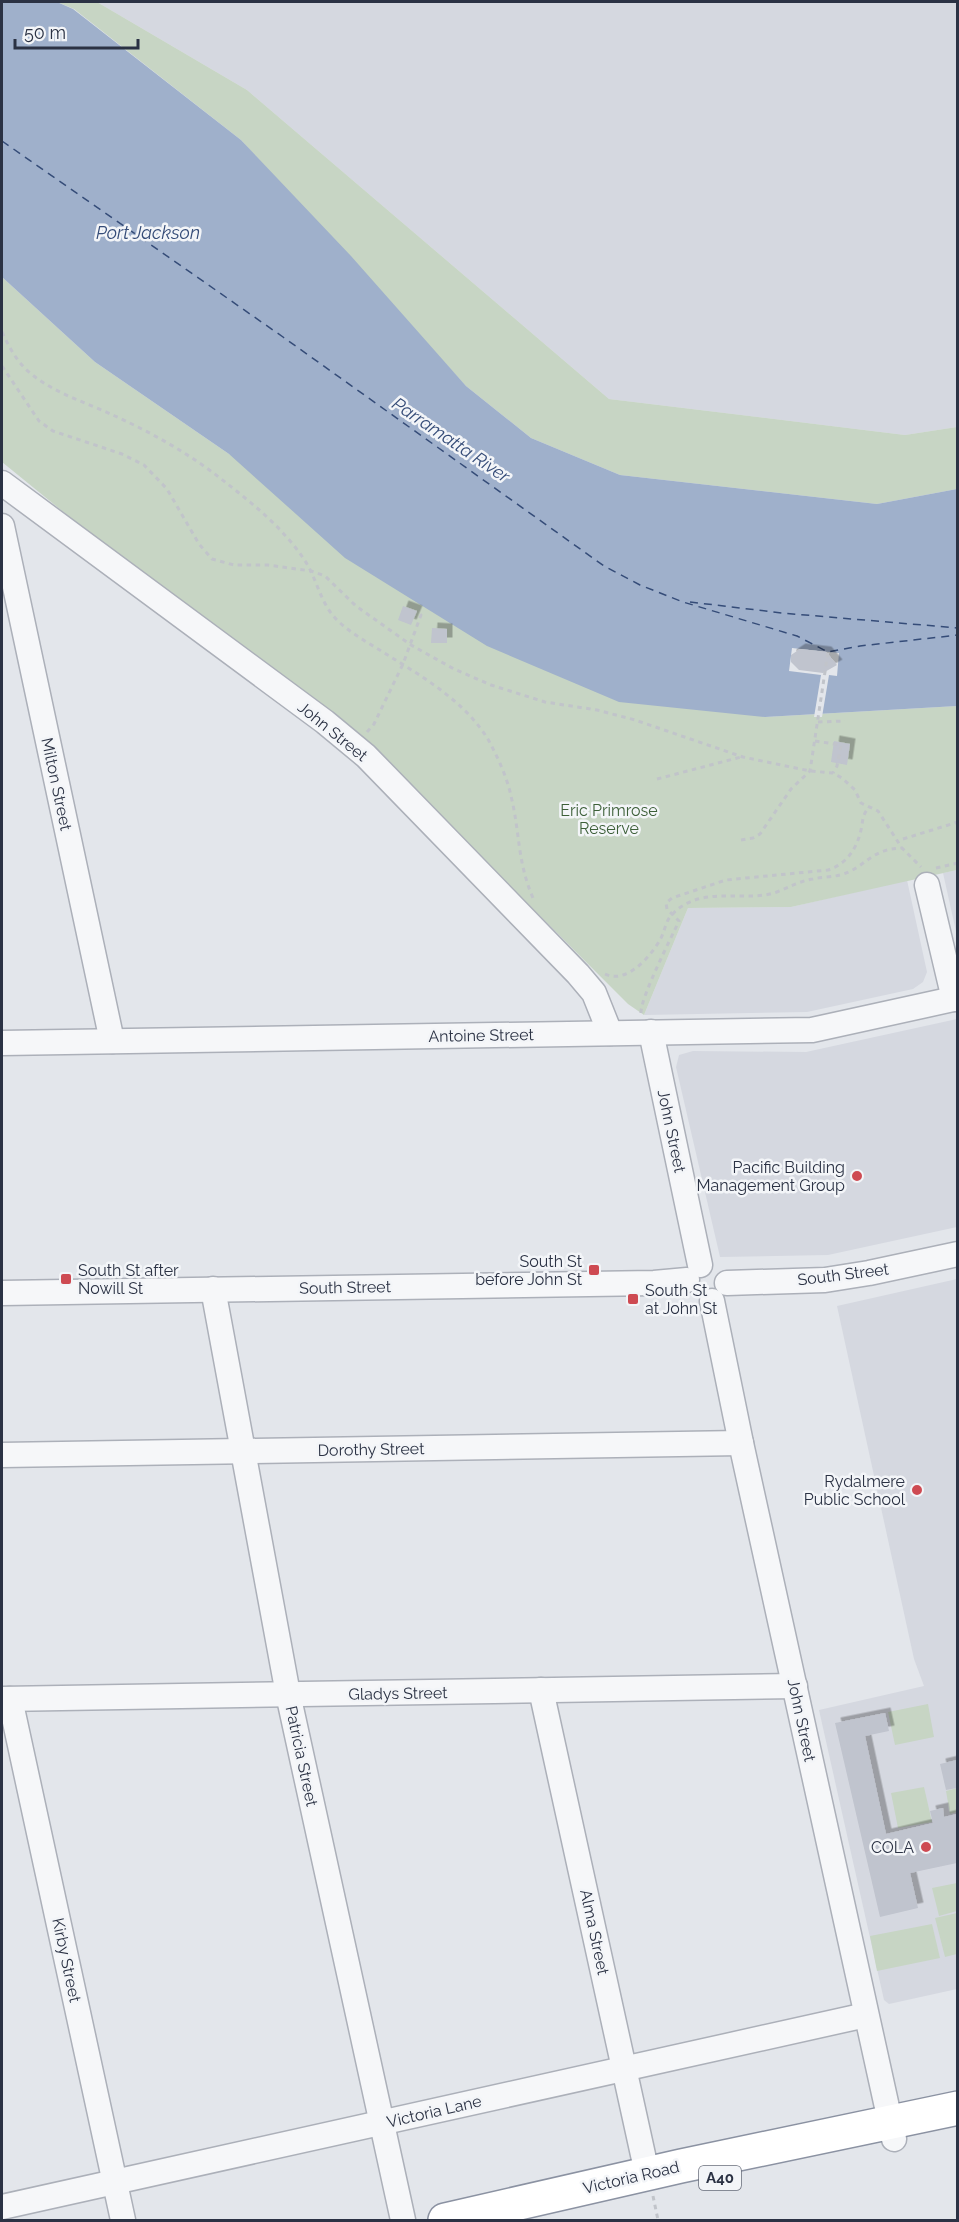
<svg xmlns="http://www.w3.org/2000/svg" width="959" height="2222" font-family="Raleway,sans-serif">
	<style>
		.built { fill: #d5d8e0 }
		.green { fill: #c7d5c4 }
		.water { fill: #9fb0cb }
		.pier { fill: #e3e6eb }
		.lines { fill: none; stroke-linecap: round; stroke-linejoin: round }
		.ferry { stroke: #354c78; stroke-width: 1.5; stroke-dasharray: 8 6; stroke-linecap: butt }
		.building { fill: #c0c4ce; filter: url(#shadow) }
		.minor-casing { stroke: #acb0b9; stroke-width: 27 }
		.highway-casing { stroke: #8b92a2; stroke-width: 36 }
		.path { stroke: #c1c4ca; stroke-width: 3; stroke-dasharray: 4.5 4.5; stroke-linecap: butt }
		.minor { stroke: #f6f7f9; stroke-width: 24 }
		.highway { stroke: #fff; stroke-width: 33 }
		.poi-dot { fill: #ce4a52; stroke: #f3f5f8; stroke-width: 2 }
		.labels { text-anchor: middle; stroke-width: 5; stroke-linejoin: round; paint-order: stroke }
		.shield { fill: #f3f5f8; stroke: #676c7a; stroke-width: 1.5 }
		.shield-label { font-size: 15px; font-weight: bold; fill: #2b3244 }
		.street-label { font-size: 16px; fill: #2b3244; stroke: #f3f5f8 }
		.park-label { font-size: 16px; fill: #3c5f38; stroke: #f3f5f8 }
		.poi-label { font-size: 16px; fill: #2b3244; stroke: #f3f5f8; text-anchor: end }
		.water-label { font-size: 18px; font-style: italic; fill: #354c78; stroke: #f3f5f8 }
	</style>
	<defs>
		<filter id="shadow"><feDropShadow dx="5.5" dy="-5.5" stdDeviation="0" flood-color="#0004"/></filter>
	</defs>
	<rect width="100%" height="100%" fill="#e3e6eb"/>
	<!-- built -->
	<g class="built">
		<path d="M97 2H957V427L905 435 609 399 247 90Z"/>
		<path d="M957 870V936L943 873Z"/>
		<path d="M907 880 927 972 923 982 913 989 807 1012 644 1015 688 908 791 907Z"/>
		<path d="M957 1019V1227L828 1255 720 1257 676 1067 679 1055 693 1051 806 1052Z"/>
		<path d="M957 1279V1989L889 2004 884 2000 819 1710 924 1686 914 1659 837 1306Z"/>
	</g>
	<!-- green -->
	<g class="green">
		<path d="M57 2H97L247 90 609 399 905 435 957 427V489L877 504 620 475 531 438 466 386 241 140 74 9Z"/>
		<path d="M2 277 95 362 229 454 765 717 957 706V870L791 907 688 908 644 1015 628 1004 573 949 382 757 334 713 206 628 2 462Z"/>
		<path d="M928 1704 934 1737 895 1745 888 1712Z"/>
		<path d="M924 1787 932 1822 898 1828 891 1793Z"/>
		<path d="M957 1788V1812L950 1814 946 1791Z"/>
		<path d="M957 1883V1911L939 1916 932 1888Z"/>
		<path d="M957 1913V1954L945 1957 935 1918Z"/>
		<path d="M932 1924 940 1958 877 1971 870 1936Z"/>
	</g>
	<!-- water -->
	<path class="water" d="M2 2H57L73 9 241 140 351 256 466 386 531 438 620 475 877 504 957 489V706L765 717 619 702 487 646 345 558 229 454 95 362 2 277Z"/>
	<!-- pier -->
	<path class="pier" d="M792 648 839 653 837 676 829 675 822 717H814L821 675 789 671Z"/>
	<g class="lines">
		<!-- ferry -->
		<g class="ferry">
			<path d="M2 141 283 337 604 566 640 585 683 602 797 636 828 652 860 646 958 635"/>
			<path d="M690 602 782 613 958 628"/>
		</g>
	</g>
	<!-- building -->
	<g class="building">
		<path d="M403 606 417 611 411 625 398 620Z"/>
		<path d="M432 628 447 629V643H431Z"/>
		<path d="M800 649 826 652 837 665 823 673 799 670 791 662V655Z"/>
		<path d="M834 741 850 744 847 765 831 762Z"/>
		<path d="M885 1713 889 1731 865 1736 886 1834 933 1823 930 1811 943 1808 944 1817 957 1814V1863L910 1873 918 1908 880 1917 835 1723Z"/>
		<path d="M957 1760V1788L946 1790 940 1764Z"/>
	</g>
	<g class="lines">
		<!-- minor casing -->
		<g class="minor-casing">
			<g id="minor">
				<path d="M2 483 325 722 366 756 578 974 594 993 610 1033"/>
				<path d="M2 526 112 1041"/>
				<path d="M927 885 954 999"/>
				<path d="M651 1032 700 1265"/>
				<path d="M2 1043 812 1030 958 998"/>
				<path d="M727 1283 825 1280 869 1273 958 1254"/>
				<path d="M213 1289 288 1694 403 2220"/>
				<path d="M2 1293 654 1283 687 1280"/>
				<path d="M712 1301 741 1443 894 2139"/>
				<path d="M2 1455 741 1443"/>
				<path d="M541 1690 647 2173"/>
				<path d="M2 1699 795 1686"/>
				<path d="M10 1699 123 2220"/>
				<path d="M2 2207 866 2015"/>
			</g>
		</g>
		<!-- highway casing -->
		<g class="highway-casing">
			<path id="highway" d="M445 2220 681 2166 958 2108"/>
		</g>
		<!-- path -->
		<g class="path">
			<path d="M2 332C9 347 17 362 30 373 54 393 87 403 115 416 152 433 188 453 220 478 252 503 286 530 307 564 318 583 321 604 337 620 351 634 369 643 386 654 423 677 466 702 489 741 498 758 507 777 511 796 520 832 517 861 533 898"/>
			<path d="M2 366 39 421 53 431 122 454 144 465 167 489 199 544 212 559 234 565H268L311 571 325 576 356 606 411 645 454 669 491 685 545 702 597 710 635 720 743 757 810 771 833 773 842 778 855 790 861 803 878 811 902 848 921 867"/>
			<path d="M818 722 845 721"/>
			<path d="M367 732 374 724 403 664 421 615 416 612"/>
			<path d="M815 741 841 745 837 766 833 773"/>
			<path d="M657 779 741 757"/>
			<path d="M903 839 958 822"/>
			<path d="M741 840 753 838 760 834 791 789 810 771 828 652"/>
			<path d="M936 868 958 863"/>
			<path d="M605 974C627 985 652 955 661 938 664 932 665 926 668 920 671 915 678 908 684 905 710 889 746 901 774 893 788 888 799 881 813 879 822 877 832 877 840 875 866 868 869 849 902 848"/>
			<path d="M641 1013C640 999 671 938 679 921L667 909 666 903 672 898 726 880 828 870C847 864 857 848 861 830 863 822 862 814 869 808"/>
			<path d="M653 2196 658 2220"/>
		</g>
		<!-- minor -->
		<use href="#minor" class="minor"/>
		<!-- highway -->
		<use href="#highway" class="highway"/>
	</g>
	<!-- markers -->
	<g class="poi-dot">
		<circle cx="857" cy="1176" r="6"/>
		<rect x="588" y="1264" width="12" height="12" rx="3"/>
		<rect x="60" y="1273" width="12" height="12" rx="3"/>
		<rect x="627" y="1293" width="12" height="12" rx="3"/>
		<circle cx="917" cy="1490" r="6"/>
		<circle cx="926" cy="1847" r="6"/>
	</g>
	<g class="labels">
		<!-- shield labels -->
		<rect class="shield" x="699" y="2166" width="42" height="24" rx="4.5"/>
		<g class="shield-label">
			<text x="720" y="2183">A40</text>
		</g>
		<!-- street labels -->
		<g class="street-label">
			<text transform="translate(333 731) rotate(39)" y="6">John Street</text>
			<text transform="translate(57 784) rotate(78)" y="6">Milton Street</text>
			<text transform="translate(481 1035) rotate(-1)" y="6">Antoine Street</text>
			<text transform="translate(672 1131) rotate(78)" y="6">John Street</text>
			<text transform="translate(843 1274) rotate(-7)" y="6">South Street</text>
			<text transform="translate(345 1287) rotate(-1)" y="6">South Street</text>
			<text transform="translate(371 1449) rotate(-1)" y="6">Dorothy Street</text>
			<text transform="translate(398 1693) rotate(-1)" y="6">Gladys Street</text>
			<text transform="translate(802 1720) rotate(78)" y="6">John Street</text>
			<text transform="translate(302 1756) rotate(78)" y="6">Patricia Street</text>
			<text transform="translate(595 1932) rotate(78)" y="6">Alma Street</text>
			<text transform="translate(67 1960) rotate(78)" y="6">Kirby Street</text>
			<text transform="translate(434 2111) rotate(-13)" y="6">Victoria Lane</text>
			<text transform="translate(631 2177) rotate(-13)" y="6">Victoria Road</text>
		</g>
		<!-- park labels -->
		<g class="park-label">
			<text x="609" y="816">Eric Primrose<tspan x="609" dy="18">Reserve</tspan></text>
		</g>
		<!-- poi labels -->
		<g class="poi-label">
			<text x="845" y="1173">Pacific Building<tspan x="845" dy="18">Management Group</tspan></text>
			<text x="582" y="1267">South St<tspan x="582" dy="18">before John St</tspan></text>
			<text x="78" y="1276" text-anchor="start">South St after<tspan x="78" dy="18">Nowill St</tspan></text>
			<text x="645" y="1296" text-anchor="start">South St<tspan x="645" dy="18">at John St</tspan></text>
			<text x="905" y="1487">Rydalmere<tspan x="905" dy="18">Public School</tspan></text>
			<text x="914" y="1853">COLA</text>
		</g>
		<!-- water labels -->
		<g class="water-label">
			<text x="148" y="239">Port Jackson</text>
			<text transform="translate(451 440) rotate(34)" y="6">Parramatta River</text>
		</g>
	</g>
	<!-- border -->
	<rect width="959" height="2222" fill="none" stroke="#2b3244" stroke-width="6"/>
	<!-- scale -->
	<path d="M15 39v9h123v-9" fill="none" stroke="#2b3244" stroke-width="3"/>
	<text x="24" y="39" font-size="18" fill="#2b3244" stroke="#f3f5f8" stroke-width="4.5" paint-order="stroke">50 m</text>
</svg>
